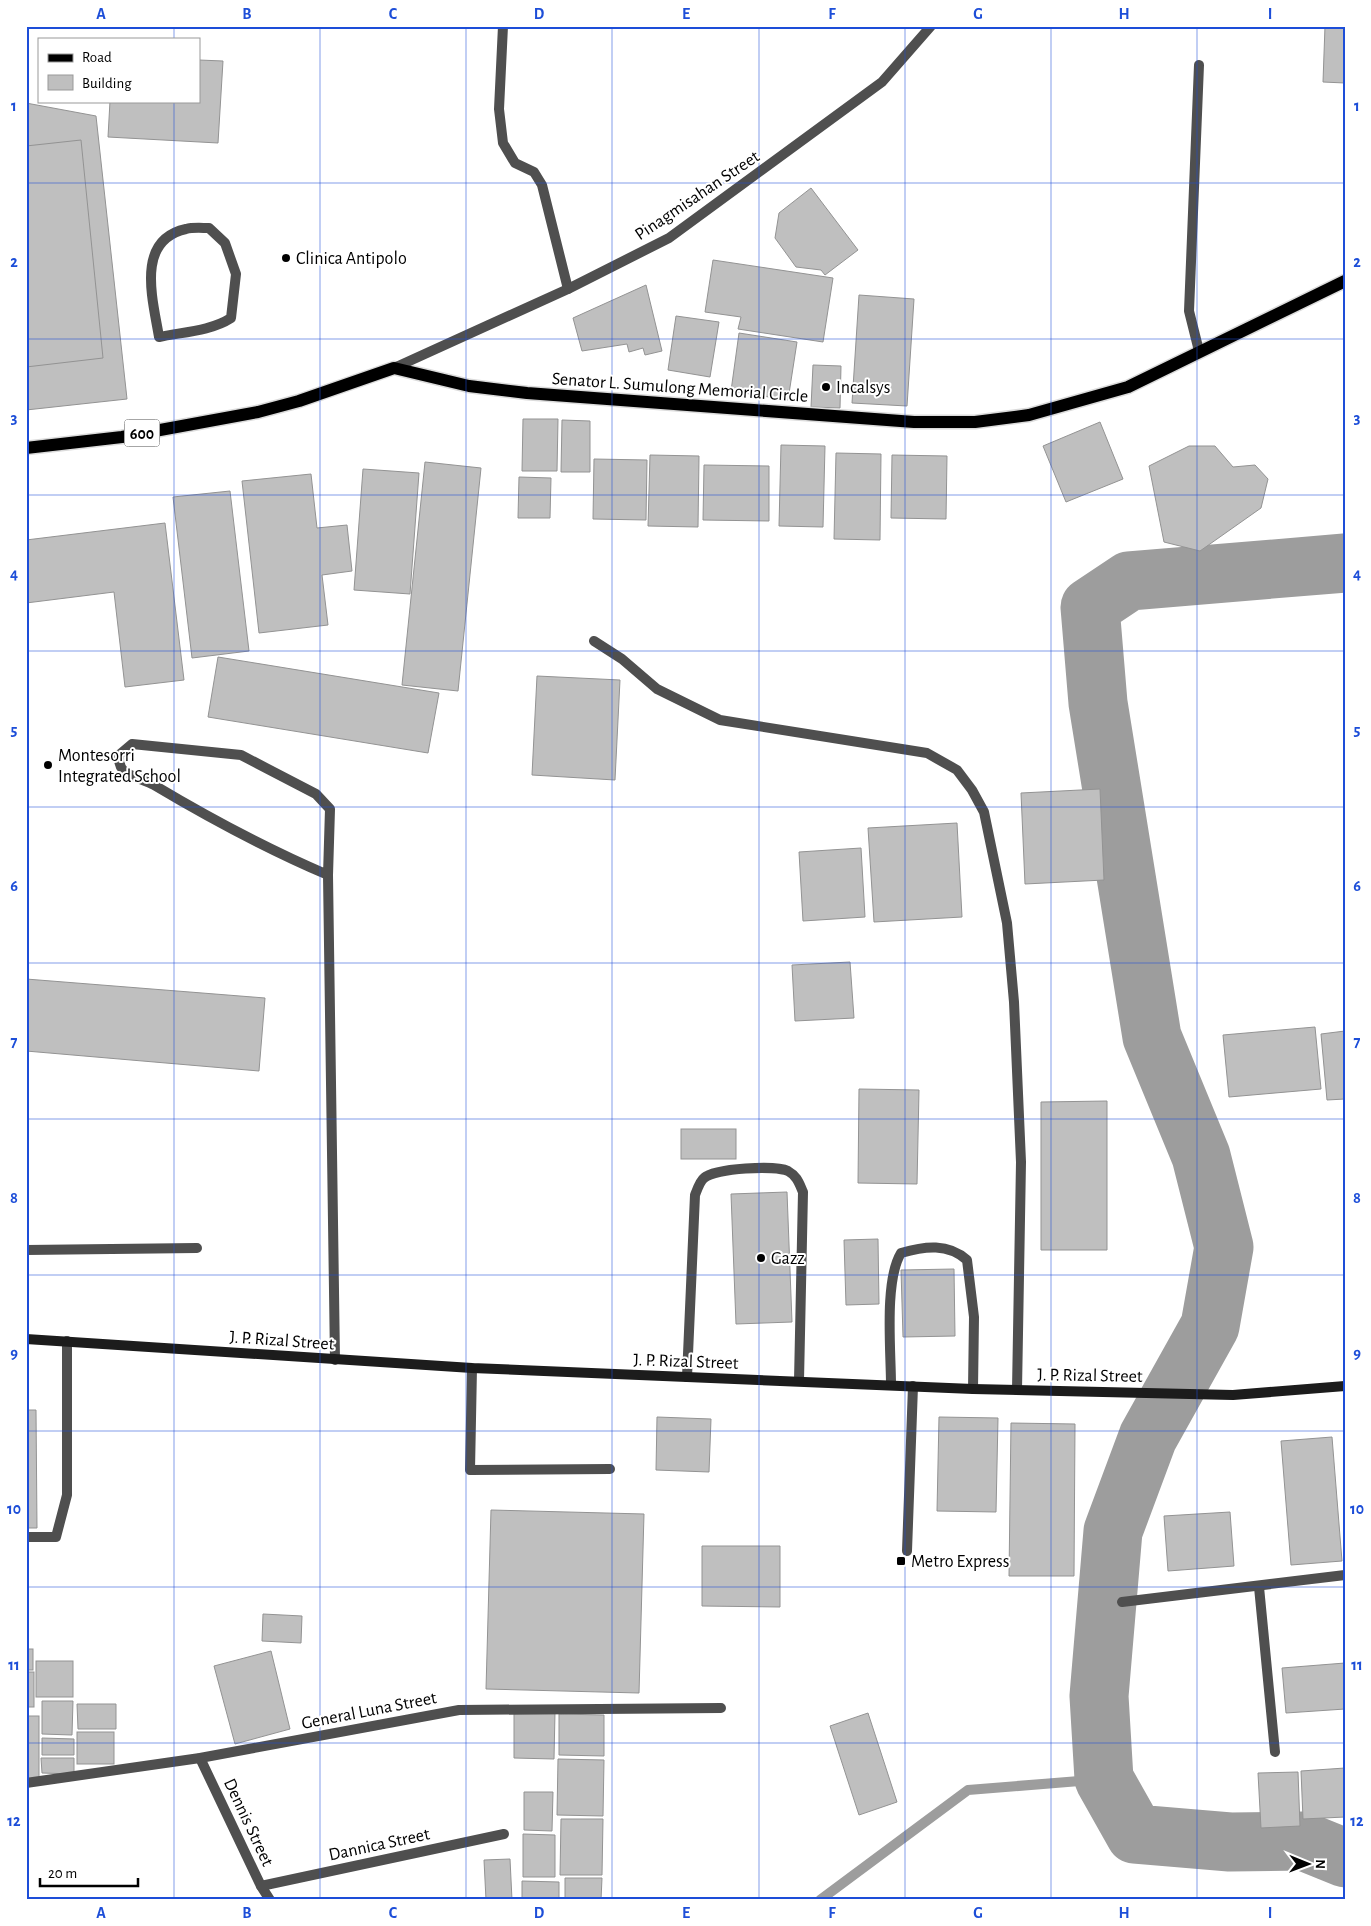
<svg xmlns="http://www.w3.org/2000/svg" width="1371" height="1926" font-family="'Alegreya Sans',sans-serif">
	<style>
		.lines { fill: none; stroke-linecap: round; stroke-linejoin: round }
		.stream { stroke: #9d9d9d; stroke-width: 10 }
		.river { stroke: #9d9d9d; stroke-width: 59 }
		.building { fill: #bfbfbf; stroke: #939393 }
		.primary-casing { stroke: #dbdbdb; stroke-width: 15 }
		.lane { stroke: #4f4f4f; stroke-width: 10 }
		.street { stroke: #4f4f4f; stroke-width: 10 }
		.secondary { stroke: #1c1c1c; stroke-width: 10 }
		.primary { stroke: #000; stroke-width: 12 }
		.grid { fill: none; stroke: #1d4ed8; stroke-width: 1; stroke-opacity: 0.55 }
		.poi-dot { fill: #000; stroke: #fff; stroke-width: 2 }
		.labels { text-anchor: middle; stroke-width: 4; stroke-linejoin: round; paint-order: stroke }
		.shield { fill: #fff; stroke: #4c4c4c; stroke-width: 1 }
		.shield-label { font-size: 16px; font-weight: bold; fill: #000 }
		.street-label { font-size: 18px; fill: #000; stroke: #fff }
		.poi-label { font-size: 18px; fill: #000; stroke: #fff; text-anchor: start }
		.neatline { fill: none; stroke: #1d4ed8; stroke-width: 2 }
		.grid-label { font-size: 16px; text-anchor: middle; font-weight: bold; fill: #1d4ed8 }
	</style>
	<rect width="100%" height="100%" fill="#fff"/>
	<g class="lines">
		<!-- stream -->
		<path class="stream" d="M820 1900 968 1790 1104 1779"/>
		<!-- river -->
		<path class="river" d="M1345 563 1129 581 1090 607 1098 703 1152 1037 1201 1156 1224 1247 1210 1326 1148 1437 1113 1531 1099 1696 1104 1779 1135 1834 1230 1842 1303 1841 1345 1858"/>
	</g>
	<!-- building -->
	<g class="building">
		<path d="M1325 26H1345V83L1323 82Z"/>
		<path d="M199 60 223 61 218 143 108 137 110 101H199Z"/>
		<path d="M26 103 96 116 127 399 26 410Z"/>
		<path d="M81 140 103 358 26 367V146Z"/>
		<path d="M811 188 858 250 825 275 821 270 796 267 775 238 779 213Z"/>
		<path d="M713 260 833 278 823 342 738 329 741 317 705 312Z"/>
		<path d="M646 285 662 351 645 355 643 348 629 352 627 344 582 351 573 318Z"/>
		<path d="M859 295 914 299 907 406 852 403Z"/>
		<path d="M676 316 719 322 710 377 668 370Z"/>
		<path d="M739 333 797 342 788 400 731 391Z"/>
		<path d="M813 365 841 366 840 408 811 407Z"/>
		<path d="M523 419H558L557 471H522Z"/>
		<path d="M562 420 590 421V472H561Z"/>
		<path d="M1100 422 1123 479 1066 502 1043 446Z"/>
		<path d="M781 445 825 446 823 527 779 526Z"/>
		<path d="M1189 446H1215L1233 467 1255 465 1268 479 1261 508 1200 551 1164 542 1149 466Z"/>
		<path d="M836 453 881 454 880 540 834 539Z"/>
		<path d="M650 455 699 456 698 527 648 526Z"/>
		<path d="M892 455 947 456 946 519 891 518Z"/>
		<path d="M594 459 647 460 646 520 593 519Z"/>
		<path d="M425 462 481 468 458 691 402 685Z"/>
		<path d="M704 465 769 466V521L703 520Z"/>
		<path d="M363 469 419 473 410 594 354 590Z"/>
		<path d="M311 474 317 528 347 525 352 571 322 575 328 625 259 633 242 481Z"/>
		<path d="M519 477 551 478 550 518H518Z"/>
		<path d="M230 491 249 651 192 658 173 497Z"/>
		<path d="M165 523 184 680 125 687 114 592 26 603V540Z"/>
		<path d="M218 657 439 693 428 753 208 717Z"/>
		<path d="M537 676 620 680 615 780 532 775Z"/>
		<path d="M1100 789 1104 880 1025 884 1021 793Z"/>
		<path d="M957 823 962 917 874 922 868 828Z"/>
		<path d="M861 848 865 917 803 921 799 852Z"/>
		<path d="M850 962 854 1018 795 1021 792 965Z"/>
		<path d="M26 979 265 998 259 1071 26 1051Z"/>
		<path d="M1315 1027 1321 1089 1229 1097 1223 1035Z"/>
		<path d="M1345 1031V1099L1327 1100 1321 1034Z"/>
		<path d="M859 1089 919 1090 917 1184 858 1183Z"/>
		<path d="M1107 1101V1250H1041V1102Z"/>
		<rect x="681" y="1129" width="55" height="30"/>
		<path d="M787 1192 792 1322 736 1324 731 1194Z"/>
		<path d="M878 1239 879 1304 846 1305 844 1240Z"/>
		<path d="M954 1269 955 1336 903 1337 901 1270Z"/>
		<path d="M26 1410H36L37 1528H26Z"/>
		<path d="M657 1417 711 1419 709 1472 656 1470Z"/>
		<path d="M939 1417 998 1418 996 1512 937 1511Z"/>
		<path d="M1011 1423 1075 1424 1074 1576H1009Z"/>
		<path d="M1332 1437 1342 1561 1291 1565 1281 1441Z"/>
		<path d="M491 1510 644 1514 639 1693 486 1689Z"/>
		<path d="M1230 1512 1234 1566 1168 1571 1164 1516Z"/>
		<path d="M702 1546H780V1607L702 1606Z"/>
		<path d="M263 1614 302 1616 301 1643 262 1641Z"/>
		<rect x="26" y="1649" width="7" height="21"/>
		<path d="M271 1651 290 1729 235 1744 214 1666Z"/>
		<rect x="36" y="1661" width="37" height="36"/>
		<path d="M1345 1663V1709L1286 1713 1282 1668Z"/>
		<rect x="26" y="1672" width="8" height="35"/>
		<path d="M42 1701H73L72 1735 42 1734Z"/>
		<path d="M77 1704H116V1729H78Z"/>
		<path d="M514 1712H555L554 1759 514 1758Z"/>
		<path d="M868 1713 897 1802 859 1815 830 1726Z"/>
		<path d="M559 1714 604 1715V1756L559 1755Z"/>
		<rect x="26" y="1716" width="13" height="63"/>
		<rect x="77" y="1732" width="37" height="32"/>
		<path d="M42 1738 74 1739V1755H42Z"/>
		<path d="M41 1758H74V1774L42 1773Z"/>
		<path d="M558 1759 604 1760 603 1816 557 1815Z"/>
		<path d="M1345 1768V1817L1303 1819 1301 1771Z"/>
		<path d="M1298 1772 1300 1826 1261 1828 1258 1773Z"/>
		<path d="M524 1792H553L552 1831 524 1830Z"/>
		<path d="M561 1819H603L602 1875H560Z"/>
		<path d="M523 1834 555 1835V1877H523Z"/>
		<path d="M510 1859 512 1900H486L484 1860Z"/>
		<path d="M565 1878H602L601 1900H565Z"/>
		<path d="M522 1881 559 1882V1900H522Z"/>
	</g>
	<g class="lines">
		<!-- primary casing -->
		<g class="primary-casing">
			<path id="primary" d="M26 448 122 437 258 412 299 401 394 368 469 386 527 393 914 422H975L1029 415 1128 387 1345 281"/>
		</g>
		<!-- lane -->
		<g class="lane">
			<path d="M209 228 225 243 236 274 231 318C211 331 183 332 159 337 153 300 135 240 186 229 193 227 202 228 209 228Z"/>
			<path d="M1199 351 1189 311 1199 65"/>
			<path d="M26 1250 197 1248"/>
			<path d="M472 1368 470 1470 610 1469"/>
			<path d="M687 1377 695 1195C697 1190 700 1181 704 1178 715 1168 776 1165 788 1171 797 1176 799 1183 803 1192L799 1381"/>
			<path d="M891 1385C891 1351 884 1281 901 1253 925 1246 948 1243 967 1260L974 1317 973 1389"/>
			<path d="M26 1537H56L67 1495V1341"/>
			<path d="M907 1551 913 1386"/>
		</g>
		<!-- street -->
		<g class="street">
			<path d="M503 26 499 109 503 143 515 163 534 172 542 185 568 289"/>
			<path d="M394 368 568 289 669 238 882 82 931 26"/>
			<path d="M594 641 622 659 657 689 720 720 927 753 957 770 972 790 984 812 1007 923 1014 1002 1021 1162 1017 1390"/>
			<path d="M328 875C267 849 211 819 154 785 145 780 130 777 123 770 119 766 119 760 119 755L132 744 241 755 316 794 330 809 328 875 335 1360"/>
			<path d="M1259 1587 1275 1752"/>
			<path d="M1122 1602 1345 1575"/>
			<path d="M200 1758 261 1886 270 1900"/>
			<path d="M26 1783 200 1758 459 1710 721 1708"/>
			<path d="M261 1886 504 1834"/>
		</g>
		<!-- secondary -->
		<path class="secondary" d="M26 1339 472 1368 973 1389 1233 1395 1345 1386"/>
		<!-- primary -->
		<use href="#primary" class="primary"/>
	</g>
	<!-- grid -->
	<path class="grid" d="M174 26V39M320 26V1900M466 26V1900M612 26V1900M759 26V1900M905 26V1900M1051 26V1900M1197 26V1900M174 101V1900M26 183H1345M26 339H1345M26 495H1345M26 651H1345M26 807H1345M26 963H1345M26 1119H1345M26 1275H1345M26 1431H1345M26 1587H1345M26 1743H1345"/>
	<!-- markers -->
	<g class="poi-dot">
		<circle cx="286" cy="258" r="5"/>
		<circle cx="826" cy="387" r="5"/>
		<circle cx="48" cy="765" r="5"/>
		<circle cx="761" cy="1258" r="5"/>
		<rect x="896" y="1556" width="10" height="10" rx="2.5"/>
	</g>
	<g class="labels">
		<!-- shield labels -->
		<rect class="shield" x="124.5" y="419.5" width="35" height="27" rx="4"/>
		<g class="shield-label">
			<text x="142" y="439">600</text>
		</g>
		<!-- street labels -->
		<g class="street-label">
			<text transform="translate(697 195) rotate(-34)" y="6">Pinagmisahan Street</text>
			<text transform="translate(680 387) rotate(4)" y="6">Senator L. Sumulong Memorial Circle</text>
			<text transform="translate(282 1340) rotate(4)" y="6">J. P. Rizal Street</text>
			<text transform="translate(686 1361) rotate(2)" y="6">J. P. Rizal Street</text>
			<text transform="translate(1090 1375) rotate(1)" y="6">J. P. Rizal Street</text>
			<text transform="translate(369 1710) rotate(-11)" y="6">General Luna Street</text>
			<text transform="translate(249 1822) rotate(65)" y="6">Dennis Street</text>
			<text transform="translate(379 1844) rotate(-12)" y="6">Dannica Street</text>
		</g>
		<!-- poi labels -->
		<g class="poi-label">
			<text x="296" y="264">Clinica Antipolo</text>
			<text x="836" y="393">Incalsys</text>
			<text x="58" y="761">Montesorri<tspan x="58" dy="21">Integrated School</tspan></text>
			<text x="771" y="1264">Gazz</text>
			<text x="911" y="1567">Metro Express</text>
		</g>
	</g>
	<!-- border -->
	<rect width="1371" height="1926" fill="none" stroke="#ffffff" stroke-width="55"/>
	<!-- legend -->
	<rect x="38" y="38" width="162" height="65" fill="#ffffff" stroke="#999999"/>
	<rect x="48" y="54" width="25" height="8" fill="#000000" stroke="#999999"/>
	<text x="82" y="62" font-size="15" fill="#000000">Road</text>
	<rect x="48" y="75" width="25" height="15" fill="#bfbfbf" stroke="#999999"/>
	<text x="82" y="88" font-size="15" fill="#000000">Building</text>
	<!-- north arrow -->
	<g transform="translate(1308 1864) rotate(91)" stroke="#ffffff" stroke-width="4" paint-order="stroke">
	<path d="M0-4L9 19L0 12L-9 19Z" fill="#000000"/>
	<text y="-8" font-size="14" font-weight="bold" text-anchor="middle" fill="#000000">N</text>
	</g>
	<!-- scale -->
	<path d="M40 1878v8h98v-8" fill="none" stroke="#000000" stroke-width="2.5"/>
	<text x="48" y="1878" font-size="15" fill="#000000" stroke="#ffffff" stroke-width="4" paint-order="stroke">20 m</text>
	<rect x="28" y="28" width="1316" height="1870" class="neatline"/>
	<g class="grid-label">
		<text x="101" y="19">A</text>
		<text x="247" y="19">B</text>
		<text x="393" y="19">C</text>
		<text x="539" y="19">D</text>
		<text x="686" y="19">E</text>
		<text x="832" y="19">F</text>
		<text x="978" y="19">G</text>
		<text x="1124" y="19">H</text>
		<text x="1270" y="19">I</text>
		<text x="14" y="111">1</text>
		<text x="1357" y="111">1</text>
		<text x="14" y="267">2</text>
		<text x="1357" y="267">2</text>
		<text x="14" y="423">3</text>
		<text x="1357" y="423">3</text>
		<text x="14" y="579">4</text>
		<text x="1357" y="579">4</text>
		<text x="14" y="735">5</text>
		<text x="1357" y="735">5</text>
		<text x="14" y="891">6</text>
		<text x="1357" y="891">6</text>
		<text x="14" y="1047">7</text>
		<text x="1357" y="1047">7</text>
		<text x="14" y="1203">8</text>
		<text x="1357" y="1203">8</text>
		<text x="14" y="1358">9</text>
		<text x="1357" y="1358">9</text>
		<text x="14" y="1514">10</text>
		<text x="1357" y="1514">10</text>
		<text x="14" y="1670">11</text>
		<text x="1357" y="1670">11</text>
		<text x="14" y="1826">12</text>
		<text x="1357" y="1826">12</text>
		<text x="101" y="1918">A</text>
		<text x="247" y="1918">B</text>
		<text x="393" y="1918">C</text>
		<text x="539" y="1918">D</text>
		<text x="686" y="1918">E</text>
		<text x="832" y="1918">F</text>
		<text x="978" y="1918">G</text>
		<text x="1124" y="1918">H</text>
		<text x="1270" y="1918">I</text>
	</g>
</svg>
